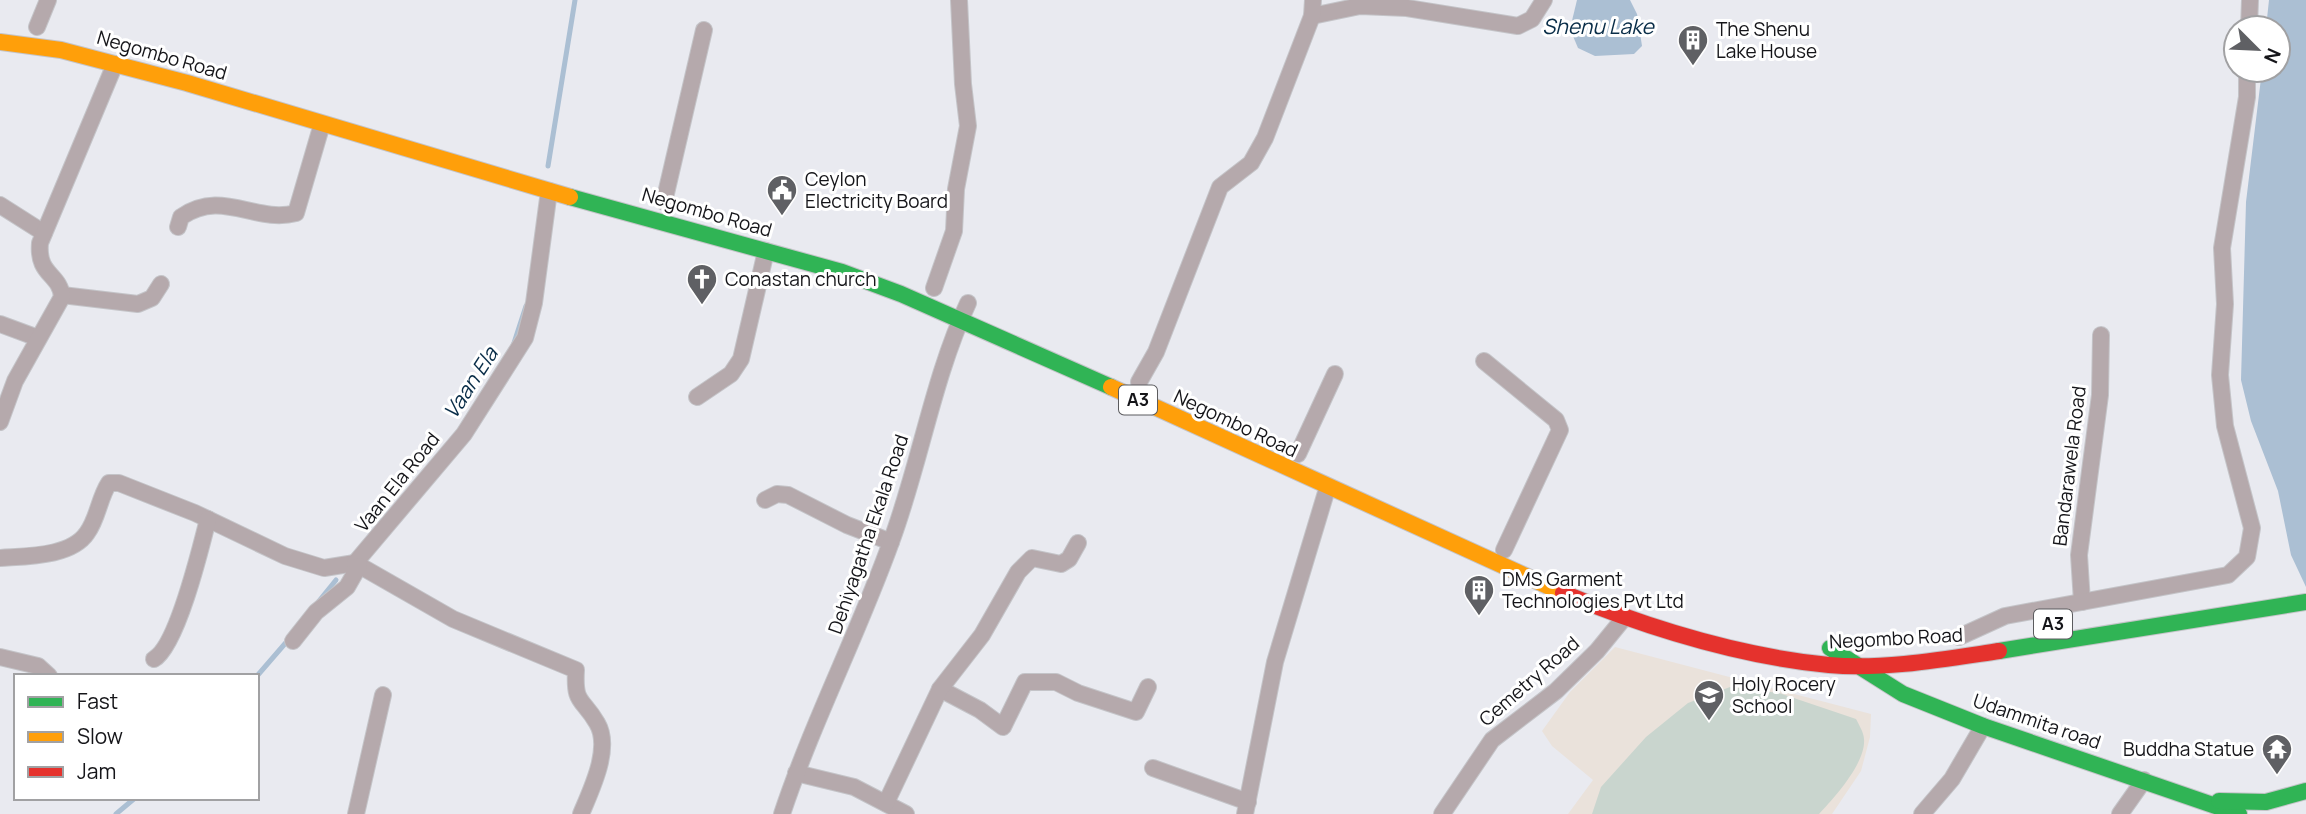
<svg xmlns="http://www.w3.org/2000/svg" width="2306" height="814" font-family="Manrope,sans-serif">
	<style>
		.education { fill: #eae2db }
		.green { fill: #c9d5ce }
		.water { fill: #abbfd3 }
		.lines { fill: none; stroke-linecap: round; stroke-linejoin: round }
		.stream { stroke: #abbfd3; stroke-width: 5 }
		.street-casing { stroke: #c4c4c8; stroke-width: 18 }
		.fast-casing { stroke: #c4c4c8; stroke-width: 18 }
		.slow-casing { stroke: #c4c4c8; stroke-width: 18 }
		.jam-casing { stroke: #c4c4c8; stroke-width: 18 }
		.street { stroke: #b5a9ac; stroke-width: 16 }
		.fast { stroke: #30b455; stroke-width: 16 }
		.slow { stroke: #ff9f0a; stroke-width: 16 }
		.jam { stroke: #e5322d; stroke-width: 16 }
		.labels { text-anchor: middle; stroke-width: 6; stroke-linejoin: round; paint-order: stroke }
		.shield { fill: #fff; stroke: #5b5b5e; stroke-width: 2 }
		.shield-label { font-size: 18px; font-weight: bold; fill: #151519 }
		.poi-label { font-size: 19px; fill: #151519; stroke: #fff; text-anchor: start }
		.street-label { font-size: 19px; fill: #151519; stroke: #fff }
		.water-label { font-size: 21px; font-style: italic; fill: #092d48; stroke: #fff }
	</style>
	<rect width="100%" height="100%" fill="#e9eaf0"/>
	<!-- education -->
	<path class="education" d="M1615 647 1871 714 1870 737 1861 771 1832 814H1568L1593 780 1552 746 1542 731 1570 692Z"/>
	<!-- green -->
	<path class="green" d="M1730 687 1779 693 1856 719C1859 725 1864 733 1864 739 1866 763 1834 798 1819 814H1592L1601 787 1646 737 1688 703Z"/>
	<!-- water -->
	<g class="water">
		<path d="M1577 0H1630L1637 14 1642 46 1634 54 1595 56 1578 48 1570 29Z"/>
		<path d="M2269 0H2306V587L2291 555 2278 491 2251 421 2241 380 2246 202 2262 70H2278V28H2266Z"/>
	</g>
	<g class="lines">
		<!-- stream -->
		<g class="stream">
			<path d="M548 166 575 0"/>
			<path d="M513 346 526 306"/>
			<path d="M319 601 336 580"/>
			<path d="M257 676 289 639"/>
			<path d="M116 814 135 798"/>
		</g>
		<!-- street casing -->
		<g class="street-casing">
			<g id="street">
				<path d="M1312 16 1360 6 1407 8 1518 26 1532 19 1544 0"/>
				<path d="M37 27 48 0"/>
				<path d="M2249 28 2250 0"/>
				<path d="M664 202 704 30"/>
				<path d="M0 205 44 233"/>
				<path d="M178 227 181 217C222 188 255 224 296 213L322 124"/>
				<path d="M934 288 954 231 956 189 968 126 963 84 959 0"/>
				<path d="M62 295 138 304 152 298 161 284"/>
				<path d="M0 324 38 338"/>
				<path d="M1484 361 1556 420 1560 430 1504 550"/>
				<path d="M1139 382 1156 352 1220 187 1251 163 1265 138 1312 16 1313 0"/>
				<path d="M697 397 731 374 741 359 766 251"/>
				<path d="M0 422 15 381 62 297C60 273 37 276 40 243L115 64"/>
				<path d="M1298 454 1335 374"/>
				<path d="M765 500 777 494 788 495 847 525 891 542"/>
				<path d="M0 558C26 556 71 557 87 533 98 518 99 498 109 483H119L195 513 285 556 324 568 355 563 453 619 576 670C574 705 582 697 597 723 612 748 591 790 581 814"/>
				<path d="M355 563 464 434 525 338 534 303 549 191"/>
				<path d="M2082 602 2079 555 2100 395 2101 335"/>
				<path d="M1959 637 2005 616 2228 575 2247 557 2252 528 2225 426 2220 375 2225 304 2222 248 2247 97V70"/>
				<path d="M293 641 316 612 347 587 359 566"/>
				<path d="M0 657 38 666 49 676"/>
				<path d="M154 659C177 646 201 547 208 519"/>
				<path d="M940 689 980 710 1003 727 1025 682H1056L1078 693 1136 712 1148 687"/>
				<path d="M1153 768 1248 802"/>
				<path d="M796 773 854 787 906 814"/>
				<path d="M886 803 940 689 982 635 1018 572 1032 558 1061 564 1069 559 1078 543"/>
				<path d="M356 814 383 695"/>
				<path d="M782 814C813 721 858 634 891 542 920 464 933 378 968 303"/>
				<path d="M1245 814 1275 662 1327 489"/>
				<path d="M1442 814 1492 740 1556 691 1597 651 1624 618"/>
				<path d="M1922 814 1952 779 1983 726"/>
				<path d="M2120 814 2144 780"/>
			</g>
		</g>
		<!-- fast casing -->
		<g class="fast-casing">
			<g id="fast">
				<path d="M570 197 842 272 901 294 1111 387"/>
				<path d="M1830 648 1903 694 1983 726 2239 814"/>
				<path d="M1999 651 2306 602"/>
				<path d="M2219 801 2266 802 2306 791"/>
			</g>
		</g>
		<!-- slow casing -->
		<g class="slow-casing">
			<g id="slow">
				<path d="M0 42 61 50 187 83 570 197"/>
				<path d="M1111 387 1563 593"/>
			</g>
		</g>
		<!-- jam casing -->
		<g class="jam-casing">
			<path id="jam" d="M1563 593C1648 628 1737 656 1829 665 1884 670 1945 659 1999 651"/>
		</g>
		<!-- street -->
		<use href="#street" class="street"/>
		<!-- fast -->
		<use href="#fast" class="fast"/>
		<!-- slow -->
		<use href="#slow" class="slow"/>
		<!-- jam -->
		<use href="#jam" class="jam"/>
	</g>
	<!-- icons -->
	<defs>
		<g id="building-pin" transform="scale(1.575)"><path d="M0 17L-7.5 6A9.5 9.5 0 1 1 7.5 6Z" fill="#5f6064" stroke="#fff"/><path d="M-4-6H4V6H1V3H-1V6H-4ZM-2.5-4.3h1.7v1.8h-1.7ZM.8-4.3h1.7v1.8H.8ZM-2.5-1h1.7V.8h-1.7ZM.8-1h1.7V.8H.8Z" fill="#fff"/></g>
		<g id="civic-pin" transform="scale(1.575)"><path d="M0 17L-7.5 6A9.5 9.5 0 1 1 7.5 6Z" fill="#5f6064" stroke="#fff"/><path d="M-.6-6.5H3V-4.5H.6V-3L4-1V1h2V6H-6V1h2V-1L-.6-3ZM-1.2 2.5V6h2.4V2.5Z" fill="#fff"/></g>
		<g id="church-pin" transform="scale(1.575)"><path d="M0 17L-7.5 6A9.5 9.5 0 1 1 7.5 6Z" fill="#5f6064" stroke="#fff"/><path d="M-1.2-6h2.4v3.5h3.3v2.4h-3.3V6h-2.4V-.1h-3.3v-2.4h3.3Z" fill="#fff"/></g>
		<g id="school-pin" transform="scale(1.575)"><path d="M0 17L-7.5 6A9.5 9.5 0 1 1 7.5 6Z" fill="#5f6064" stroke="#fff"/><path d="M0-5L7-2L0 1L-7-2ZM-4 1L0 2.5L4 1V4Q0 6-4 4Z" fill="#fff"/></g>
		<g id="temple-pin" transform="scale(1.575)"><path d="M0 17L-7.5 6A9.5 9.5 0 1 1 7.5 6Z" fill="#5f6064" stroke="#fff"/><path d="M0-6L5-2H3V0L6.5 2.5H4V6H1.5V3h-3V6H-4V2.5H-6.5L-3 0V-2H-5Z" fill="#fff"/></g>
	</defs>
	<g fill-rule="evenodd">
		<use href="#building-pin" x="1693" y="40"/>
		<use href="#civic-pin" x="782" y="190"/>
		<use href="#church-pin" x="702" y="279"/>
		<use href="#building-pin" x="1479" y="590"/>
		<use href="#school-pin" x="1709" y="695"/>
		<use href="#temple-pin" x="2277" y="749"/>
	</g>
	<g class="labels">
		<!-- shield labels -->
		<g class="shield">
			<rect x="1119" y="385.5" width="38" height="29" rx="5"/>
			<rect x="2034" y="609.5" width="38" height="29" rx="5"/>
		</g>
		<g class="shield-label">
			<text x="1138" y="406">A3</text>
			<text x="2053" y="630">A3</text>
		</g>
		<!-- poi labels -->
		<g class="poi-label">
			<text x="1716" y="36">The Shenu<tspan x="1716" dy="22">Lake House</tspan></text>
			<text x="805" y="186">Ceylon<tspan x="805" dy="22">Electricity Board</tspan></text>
			<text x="725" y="286">Conastan church</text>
			<text x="1502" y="586">DMS Garment<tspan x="1502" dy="22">Technologies Pvt Ltd</tspan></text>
			<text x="1732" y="691">Holy Rocery<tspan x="1732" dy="22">School</tspan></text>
			<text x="2254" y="756" text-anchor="end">Buddha Statue</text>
		</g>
		<!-- street labels -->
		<g class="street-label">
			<text transform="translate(162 55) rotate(16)" y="7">Negombo Road</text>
			<text transform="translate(707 212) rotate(16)" y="7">Negombo Road</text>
			<text transform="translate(1236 423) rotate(25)" y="7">Negombo Road</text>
			<text transform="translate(2069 466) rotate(-83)" y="7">Bandarawela Road</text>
			<text transform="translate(397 482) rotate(-51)" y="7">Vaan Ela Road</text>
			<text transform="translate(868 534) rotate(-71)" y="7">Dehiyagatha Ekala Road</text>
			<text transform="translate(1896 638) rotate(-3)" y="7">Negombo Road</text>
			<text transform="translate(1529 681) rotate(-41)" y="7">Cemetry Road</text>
			<text transform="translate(2037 721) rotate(19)" y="7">Udammita road</text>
		</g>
		<!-- water labels -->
		<g class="water-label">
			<text x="1598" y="34">Shenu Lake</text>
			<text transform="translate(471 383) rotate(-57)" y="7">Vaan Ela</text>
		</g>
	</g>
	<!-- legend -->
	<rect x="14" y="674" width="245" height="126" fill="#ffffff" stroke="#a1a1a3" stroke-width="2"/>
	<rect x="28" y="697" width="35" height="10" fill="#30b455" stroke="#a1a1a3" stroke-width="2"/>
	<text x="77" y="709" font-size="21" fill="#151519">Fast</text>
	<rect x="28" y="732" width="35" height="10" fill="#ff9f0a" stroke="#a1a1a3" stroke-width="2"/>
	<text x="77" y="744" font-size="21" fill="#151519">Slow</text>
	<rect x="28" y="767" width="35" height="10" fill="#e5322d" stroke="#a1a1a3" stroke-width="2"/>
	<text x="77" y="779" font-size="21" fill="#151519">Jam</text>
	<!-- north arrow -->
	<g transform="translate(2257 49) rotate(114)"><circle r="33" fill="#ffffff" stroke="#a1a1a3" stroke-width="2"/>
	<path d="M0-5L12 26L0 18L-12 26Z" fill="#5f6064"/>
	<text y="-10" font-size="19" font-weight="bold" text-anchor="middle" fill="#151519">N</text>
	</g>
</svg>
